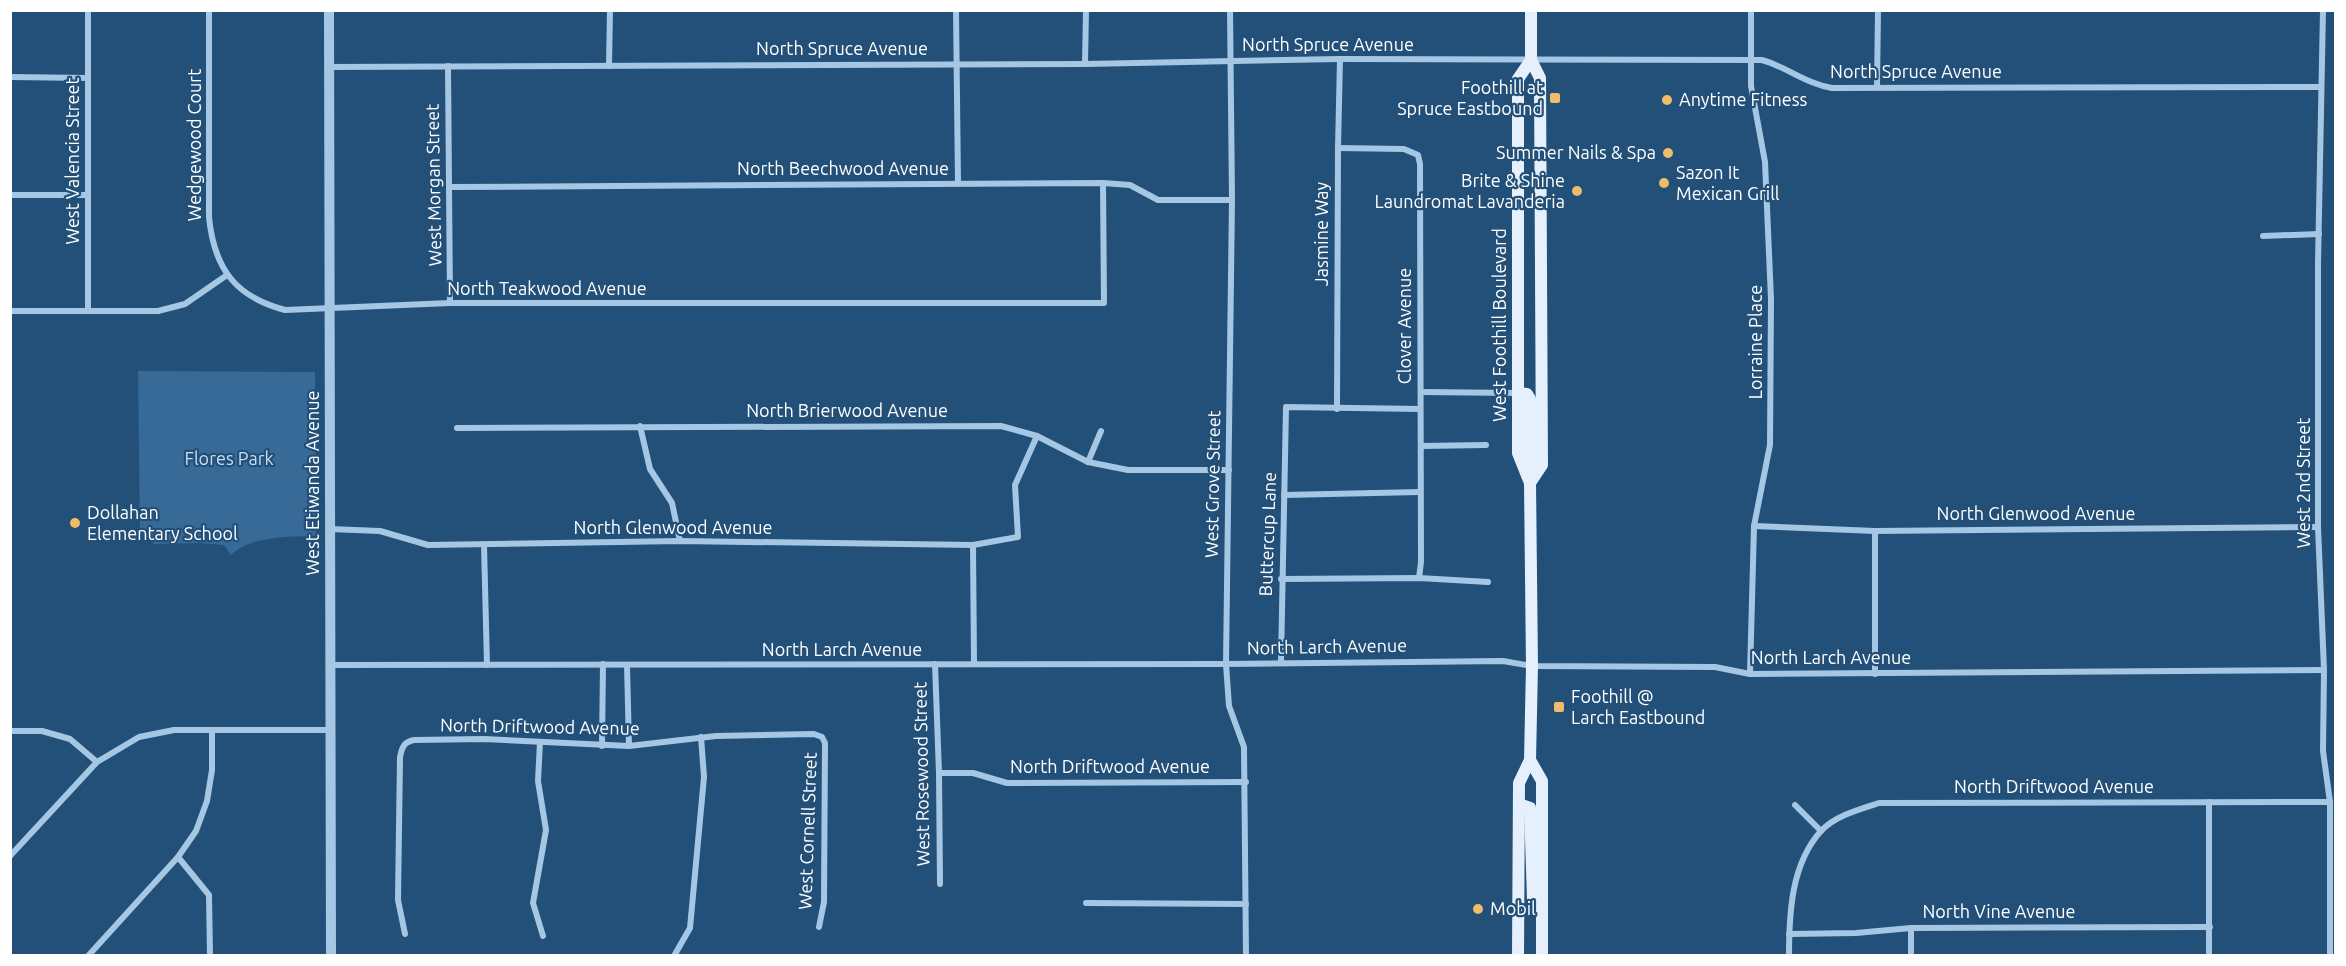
<svg xmlns="http://www.w3.org/2000/svg" width="2346" height="966" font-family="Ubuntu,sans-serif">
	<style>
		.green { fill: #376a97 }
		.lines { fill: none; stroke-linecap: round; stroke-linejoin: round }
		.minor { stroke: #a5c7e4; stroke-width: 6 }
		.tertiary { stroke: #a5c7e4; stroke-width: 10 }
		.primary { stroke: #e5f0fc; stroke-width: 12 }
		.poi-dot { fill: #efbd69; stroke: #235079; stroke-width: 2 }
		.labels { text-anchor: middle; stroke-width: 4.5; stroke-linejoin: round; paint-order: stroke }
		.street-label { font-size: 18px; fill: #fff; stroke: #235079 }
		.poi-label { font-size: 18px; fill: #fff; stroke: #235079; text-anchor: start }
		.park-label { font-size: 18px; fill: #c8dff3; stroke: #235079 }
	</style>
	<rect width="100%" height="100%" fill="#235079"/>
	<!-- green -->
	<path class="green" d="M138 371 315 372 316 536C288 537 253 535 231 555L224 545 200 543 154 544 140 530Z"/>
	<g class="lines">
		<!-- minor -->
		<g class="minor">
			<path d="M88 10V311"/>
			<path d="M209 10V217C214 268 235 297 285 310L450 303H1104L1103 183"/>
			<path d="M956 10 958 183"/>
			<path d="M1230 10 1232 200 1226 664 1229 706 1244 747 1246 956"/>
			<path d="M2323 10 2318 264V527L2324 670 2323 751 2330 802V956"/>
			<path d="M1085 64 1086 10"/>
			<path d="M448 66 450 303"/>
			<path d="M609 66 610 10"/>
			<path d="M329 67 1085 64 1340 59 1762 60C1787 67 1806 84 1832 88L2320 87"/>
			<path d="M10 77 88 78"/>
			<path d="M1877 87 1878 10"/>
			<path d="M1338 148 1404 149 1418 155 1420 164 1421 562 1419 578"/>
			<path d="M450 187 1103 183 1130 185 1158 200H1232"/>
			<path d="M10 195H88"/>
			<path d="M2263 236 2319 234"/>
			<path d="M10 311H158L185 304 227 275"/>
			<path d="M1421 392 1518 393"/>
			<path d="M1337 409 1338 148 1340 59"/>
			<path d="M640 426 650 469 672 503 680 541"/>
			<path d="M457 428 1001 426 1037 436 1088 462 1128 470H1229"/>
			<path d="M1421 446 1486 445"/>
			<path d="M1088 462 1101 431"/>
			<path d="M1284 495 1420 492"/>
			<path d="M1754 526 1875 531 2318 527"/>
			<path d="M329 529 380 531 428 545 680 541 973 545 1018 537 1015 485 1037 436"/>
			<path d="M484 545 487 665"/>
			<path d="M973 545 974 664"/>
			<path d="M1281 579 1419 578 1488 582"/>
			<path d="M1281 662 1286 407 1420 409"/>
			<path d="M935 664 939 773 940 884"/>
			<path d="M330 665 1226 664 1503 661 1532 666 1715 667 1750 674 2324 670"/>
			<path d="M627 665 629 746"/>
			<path d="M1750 674 1754 526 1770 445 1771 299 1765 162 1751 86V10"/>
			<path d="M1875 674V531"/>
			<path d="M10 731H42L70 739 97 762 139 737 174 730H331"/>
			<path d="M540 742 538 781 546 830 533 903 543 936"/>
			<path d="M602 746 603 664"/>
			<path d="M939 773H973L1007 783 1246 782"/>
			<path d="M2209 802V956"/>
			<path d="M1795 805 1821 831"/>
			<path d="M10 856 97 762"/>
			<path d="M178 857 209 895 210 956"/>
			<path d="M1086 903 1246 904"/>
			<path d="M1911 928V956"/>
			<path d="M405 934 398 900 400 757C402 747 404 742 414 740L484 739 629 746 716 736 814 734 822 737 825 743 824 902 819 927"/>
			<path d="M1789 934 1856 933 1911 928 2210 927"/>
			<path d="M88 956 178 857 196 831 207 801 212 770V730"/>
			<path d="M674 956 690 928 704 777 701 737"/>
			<path d="M1789 956C1789 914 1791 864 1821 831 1835 816 1860 809 1879 803L2330 802"/>
		</g>
		<!-- tertiary -->
		<path class="tertiary" d="M329 10 331 956"/>
		<!-- primary -->
		<g class="primary">
			<path d="M1518 393 1527 394 1530 399V476"/>
			<path d="M1530 483 1542 465 1540 78 1531 60V10"/>
			<path d="M1530 760 1542 781V956"/>
			<path d="M1519 804 1530 808 1533 899 1542 914"/>
			<path d="M1518 956 1519 783 1530 760 1532 666 1530 483 1518 453V79L1531 60"/>
		</g>
	</g>
	<!-- markers -->
	<g class="poi-dot">
		<rect x="1549" y="92" width="12" height="12" rx="3"/>
		<circle cx="1667" cy="100" r="6"/>
		<circle cx="1668" cy="153" r="6"/>
		<circle cx="1664" cy="183" r="6"/>
		<circle cx="1577" cy="191" r="6"/>
		<circle cx="75" cy="523" r="6"/>
		<rect x="1553" y="701" width="12" height="12" rx="3"/>
		<circle cx="1478" cy="909" r="6"/>
	</g>
	<g class="labels">
		<!-- street labels -->
		<g class="street-label">
			<text x="1328" y="51">North Spruce Avenue</text>
			<text x="842" y="55">North Spruce Avenue</text>
			<text x="1916" y="78">North Spruce Avenue</text>
			<text transform="translate(195 145) rotate(-90)" y="6">Wedgewood Court</text>
			<text transform="translate(73 161) rotate(-90)" y="6">West Valencia Street</text>
			<text x="843" y="175">North Beechwood Avenue</text>
			<text transform="translate(434 185) rotate(-91)" y="6">West Morgan Street</text>
			<text transform="translate(1322 234) rotate(-90)" y="6">Jasmine Way</text>
			<text x="547" y="295">North Teakwood Avenue</text>
			<text transform="translate(1500 325) rotate(-90)" y="6">West Foothill Boulevard</text>
			<text transform="translate(1405 326) rotate(-90)" y="6">Clover Avenue</text>
			<text transform="translate(1756 342) rotate(-90)" y="6">Lorraine Place</text>
			<text x="847" y="417">North Brierwood Avenue</text>
			<text transform="translate(313 483) rotate(-90)" y="6">West Etiwanda Avenue</text>
			<text transform="translate(2304 483) rotate(-90)" y="6">West 2nd Street</text>
			<text transform="translate(1213 484) rotate(-89)" y="6">West Grove Street</text>
			<text x="2036" y="520">North Glenwood Avenue</text>
			<text x="673" y="534">North Glenwood Avenue</text>
			<text transform="translate(1268 534) rotate(-88)" y="6">Buttercup Lane</text>
			<text transform="translate(1327 647) rotate(-1)" y="6">North Larch Avenue</text>
			<text x="842" y="656">North Larch Avenue</text>
			<text x="1831" y="664">North Larch Avenue</text>
			<text transform="translate(540 727) rotate(1)" y="6">North Driftwood Avenue</text>
			<text x="1110" y="773">North Driftwood Avenue</text>
			<text transform="translate(922 774) rotate(-91)" y="6">West Rosewood Street</text>
			<text x="2054" y="793">North Driftwood Avenue</text>
			<text transform="translate(808 831) rotate(-88)" y="6">West Cornell Street</text>
			<text x="1999" y="918">North Vine Avenue</text>
		</g>
		<!-- poi labels -->
		<g class="poi-label">
			<text x="1543" y="94" text-anchor="end">Foothill at<tspan x="1543" dy="21">Spruce Eastbound</tspan></text>
			<text x="1679" y="106">Anytime Fitness</text>
			<text x="1656" y="159" text-anchor="end">Summer Nails &amp; Spa</text>
			<text x="1676" y="179">Sazon It<tspan x="1676" dy="21">Mexican Grill</tspan></text>
			<text x="1565" y="187" text-anchor="end">Brite &amp; Shine<tspan x="1565" dy="21">Laundromat Lavanderia</tspan></text>
			<text x="87" y="519">Dollahan<tspan x="87" dy="21">Elementary School</tspan></text>
			<text x="1571" y="703">Foothill @<tspan x="1571" dy="21">Larch Eastbound</tspan></text>
			<text x="1490" y="915">Mobil</text>
		</g>
		<!-- park labels -->
		<g class="park-label">
			<text x="229" y="465">Flores Park</text>
		</g>
	</g>
	<!-- border -->
	<rect width="2346" height="966" fill="none" stroke="#ffffff" stroke-width="24"/>
</svg>
